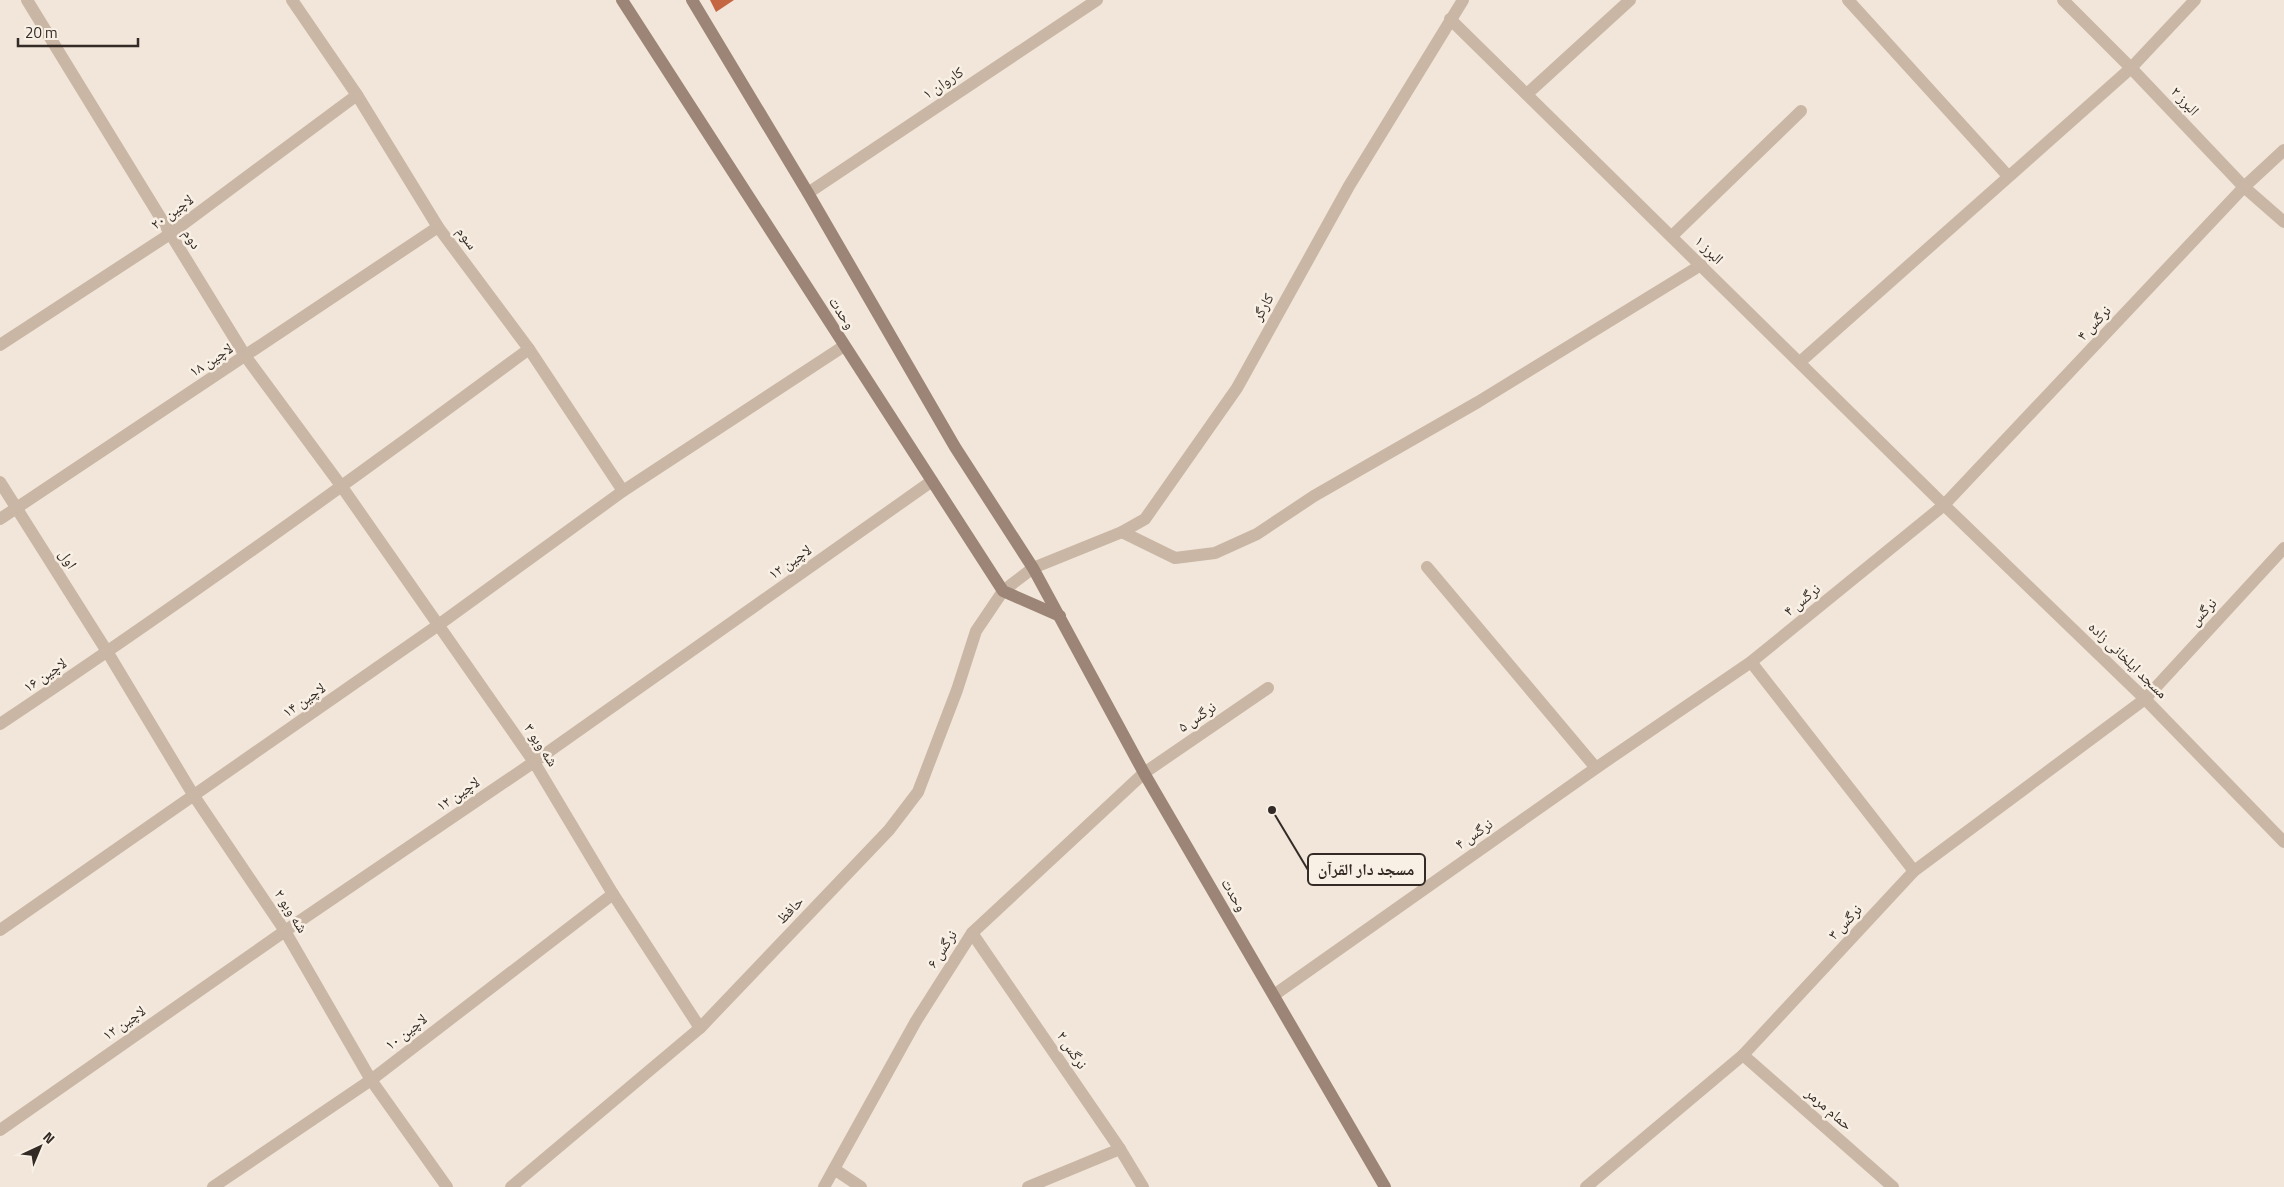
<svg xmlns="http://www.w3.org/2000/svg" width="2284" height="1187" font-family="'Titillium Web','Noto Naskh Arabic',sans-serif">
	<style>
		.building { fill: #c56643 }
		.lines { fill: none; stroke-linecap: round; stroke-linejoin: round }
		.minor { stroke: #c9b6a5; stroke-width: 12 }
		.tertiary { stroke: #c9b6a5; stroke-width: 12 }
		.secondary { stroke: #9c8576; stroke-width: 12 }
		.labels { text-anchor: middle; stroke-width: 5; stroke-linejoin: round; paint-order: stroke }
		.street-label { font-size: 15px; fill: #342b26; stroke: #f9f0e5 }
		.leader { fill: none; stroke: #342b26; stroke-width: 2 }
		.callout-dot { fill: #342b26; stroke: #f9f0e5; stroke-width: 2 }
		.callout { fill: #f9f0e5; stroke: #342b26; stroke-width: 2 }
		.callout-label { font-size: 16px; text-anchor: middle; font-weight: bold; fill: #342b26 }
	</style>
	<rect width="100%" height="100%" fill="#f1e6d9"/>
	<!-- building -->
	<path class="building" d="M710 0H734L716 12Z"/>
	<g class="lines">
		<!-- minor -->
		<g class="minor">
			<path d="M27 0 246 357 342 487 534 762 613 894 700 1028"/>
			<path d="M292 0 357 95 438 227 529 349 623 491"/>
			<path d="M1848 0 2008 176"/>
			<path d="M2063 0 2131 68 2244 187 2284 222"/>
			<path d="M1527 94 1630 0"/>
			<path d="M808 193 1097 0"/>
			<path d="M1672 236 1801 111"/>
			<path d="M0 345 170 234 357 95"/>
			<path d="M1800 362 2131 68 2195 0"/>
			<path d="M0 482 108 653 194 796 285 931 371 1080 447 1187"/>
			<path d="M0 519 438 227"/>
			<path d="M1122 532 1175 558 1215 553 1257 534 1314 496 1478 402 1701 265"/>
			<path d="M1427 567 1596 768"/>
			<path d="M1751 662 1914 871"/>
			<path d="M0 724C180 604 355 478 529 349"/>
			<path d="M0 930 437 626 623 491 844 346"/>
			<path d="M972 933 1120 1149 1143 1187"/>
			<path d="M1274 995 1596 768 1751 662 1944 505 2244 187 2284 150"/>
			<path d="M1743 1055 1893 1187"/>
			<path d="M0 1130 285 931 534 762 932 481"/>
			<path d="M834 1169 861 1187"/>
			<path d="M213 1187 371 1080 613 894"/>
			<path d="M824 1187 916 1021 972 933 1144 773 1268 688"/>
			<path d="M1028 1187 1120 1149"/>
			<path d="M1586 1187 1743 1055 1914 871 2145 699 2284 548"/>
		</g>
		<!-- tertiary -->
		<g class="tertiary">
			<path d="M1450 19 1944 505 2145 699 2284 842"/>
			<path d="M511 1187 700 1028 889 830 918 792 957 690 976 631 1003 591 1033 568 1122 532 1145 519 1237 388 1349 186 1463 0"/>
		</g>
		<!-- secondary -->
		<g class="secondary">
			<path d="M622 0 1003 591 1060 616"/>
			<path d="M692 0 808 193 955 447 1033 568 1144 773 1385 1187"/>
		</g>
	</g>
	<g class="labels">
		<!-- street labels -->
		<g class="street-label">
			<text transform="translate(943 83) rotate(-34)" y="5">کاروان ۱</text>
			<text transform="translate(2185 101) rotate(47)" y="5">البرز ۲</text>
			<text transform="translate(172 212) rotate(-36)" y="5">لاچین ۲۰</text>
			<text transform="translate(467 238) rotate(54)" y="5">سوم</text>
			<text transform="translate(192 239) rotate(58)" y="5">دوم</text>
			<text transform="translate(1709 250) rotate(44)" y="5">البرز ۱</text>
			<text transform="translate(1263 307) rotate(-61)" y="5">کارگر</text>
			<text transform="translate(842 313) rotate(57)" y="5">وحدت</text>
			<text transform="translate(2094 323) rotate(-47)" y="5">نرگس ۴</text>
			<text transform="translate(211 360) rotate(-33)" y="5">لاچین ۱۸</text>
			<text transform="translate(68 559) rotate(58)" y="5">اول</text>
			<text transform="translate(790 562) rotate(-35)" y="5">لاچین ۱۲</text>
			<text transform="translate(1802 600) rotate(-39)" y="5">نرگس ۴</text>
			<text transform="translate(2203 612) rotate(-47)" y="5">نرگس</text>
			<text transform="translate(2128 660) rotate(44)" y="5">مسجد ایلخانی زاده</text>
			<text transform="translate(45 675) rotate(-34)" y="5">لاچین ۱۶</text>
			<text transform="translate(304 700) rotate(-35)" y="5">لاچین ۱۴</text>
			<text transform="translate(1197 717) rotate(-34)" y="5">نرگس ۵</text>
			<text transform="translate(541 745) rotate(56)" y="5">شه وبو ۳</text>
			<text transform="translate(458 794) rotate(-34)" y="5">لاچین ۱۲</text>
			<text transform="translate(1474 834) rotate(-35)" y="5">نرگس ۴</text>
			<text transform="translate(1234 895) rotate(60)" y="5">وحدت</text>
			<text transform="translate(790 910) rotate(-46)" y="5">حافظ</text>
			<text transform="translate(291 911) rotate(57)" y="5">شه وبو ۲</text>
			<text transform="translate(1845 922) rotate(-47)" y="5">نرگس ۳</text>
			<text transform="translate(942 949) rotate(-57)" y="5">نرگس ۶</text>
			<text transform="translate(124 1023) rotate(-35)" y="5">لاچین ۱۲</text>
			<text transform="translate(406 1032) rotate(-38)" y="5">لاچین ۱۰</text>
			<text transform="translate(1072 1050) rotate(56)" y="5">نرگس ۲</text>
			<text transform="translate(1829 1109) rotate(41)" y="5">حمام مرمر</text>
		</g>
	</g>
	<!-- callouts -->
	<path class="leader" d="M1272 810L1308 870"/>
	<circle class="callout-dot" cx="1272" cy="810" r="5"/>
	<rect class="callout" x="1308" y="854" width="117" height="31" rx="5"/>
	<g class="callout-label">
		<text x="1366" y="875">مسجد دار القرآن</text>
	</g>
	<!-- north arrow -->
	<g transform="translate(40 1147) rotate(44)" stroke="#f9f0e5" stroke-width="4" paint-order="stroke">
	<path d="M0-4L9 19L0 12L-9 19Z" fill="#342b26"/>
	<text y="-8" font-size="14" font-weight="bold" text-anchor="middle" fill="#342b26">N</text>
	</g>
	<!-- scale -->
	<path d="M18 38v8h120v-8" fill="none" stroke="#342b26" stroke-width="2.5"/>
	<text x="25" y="38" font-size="15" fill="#342b26" stroke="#f9f0e5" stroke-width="4" paint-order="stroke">20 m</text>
</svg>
